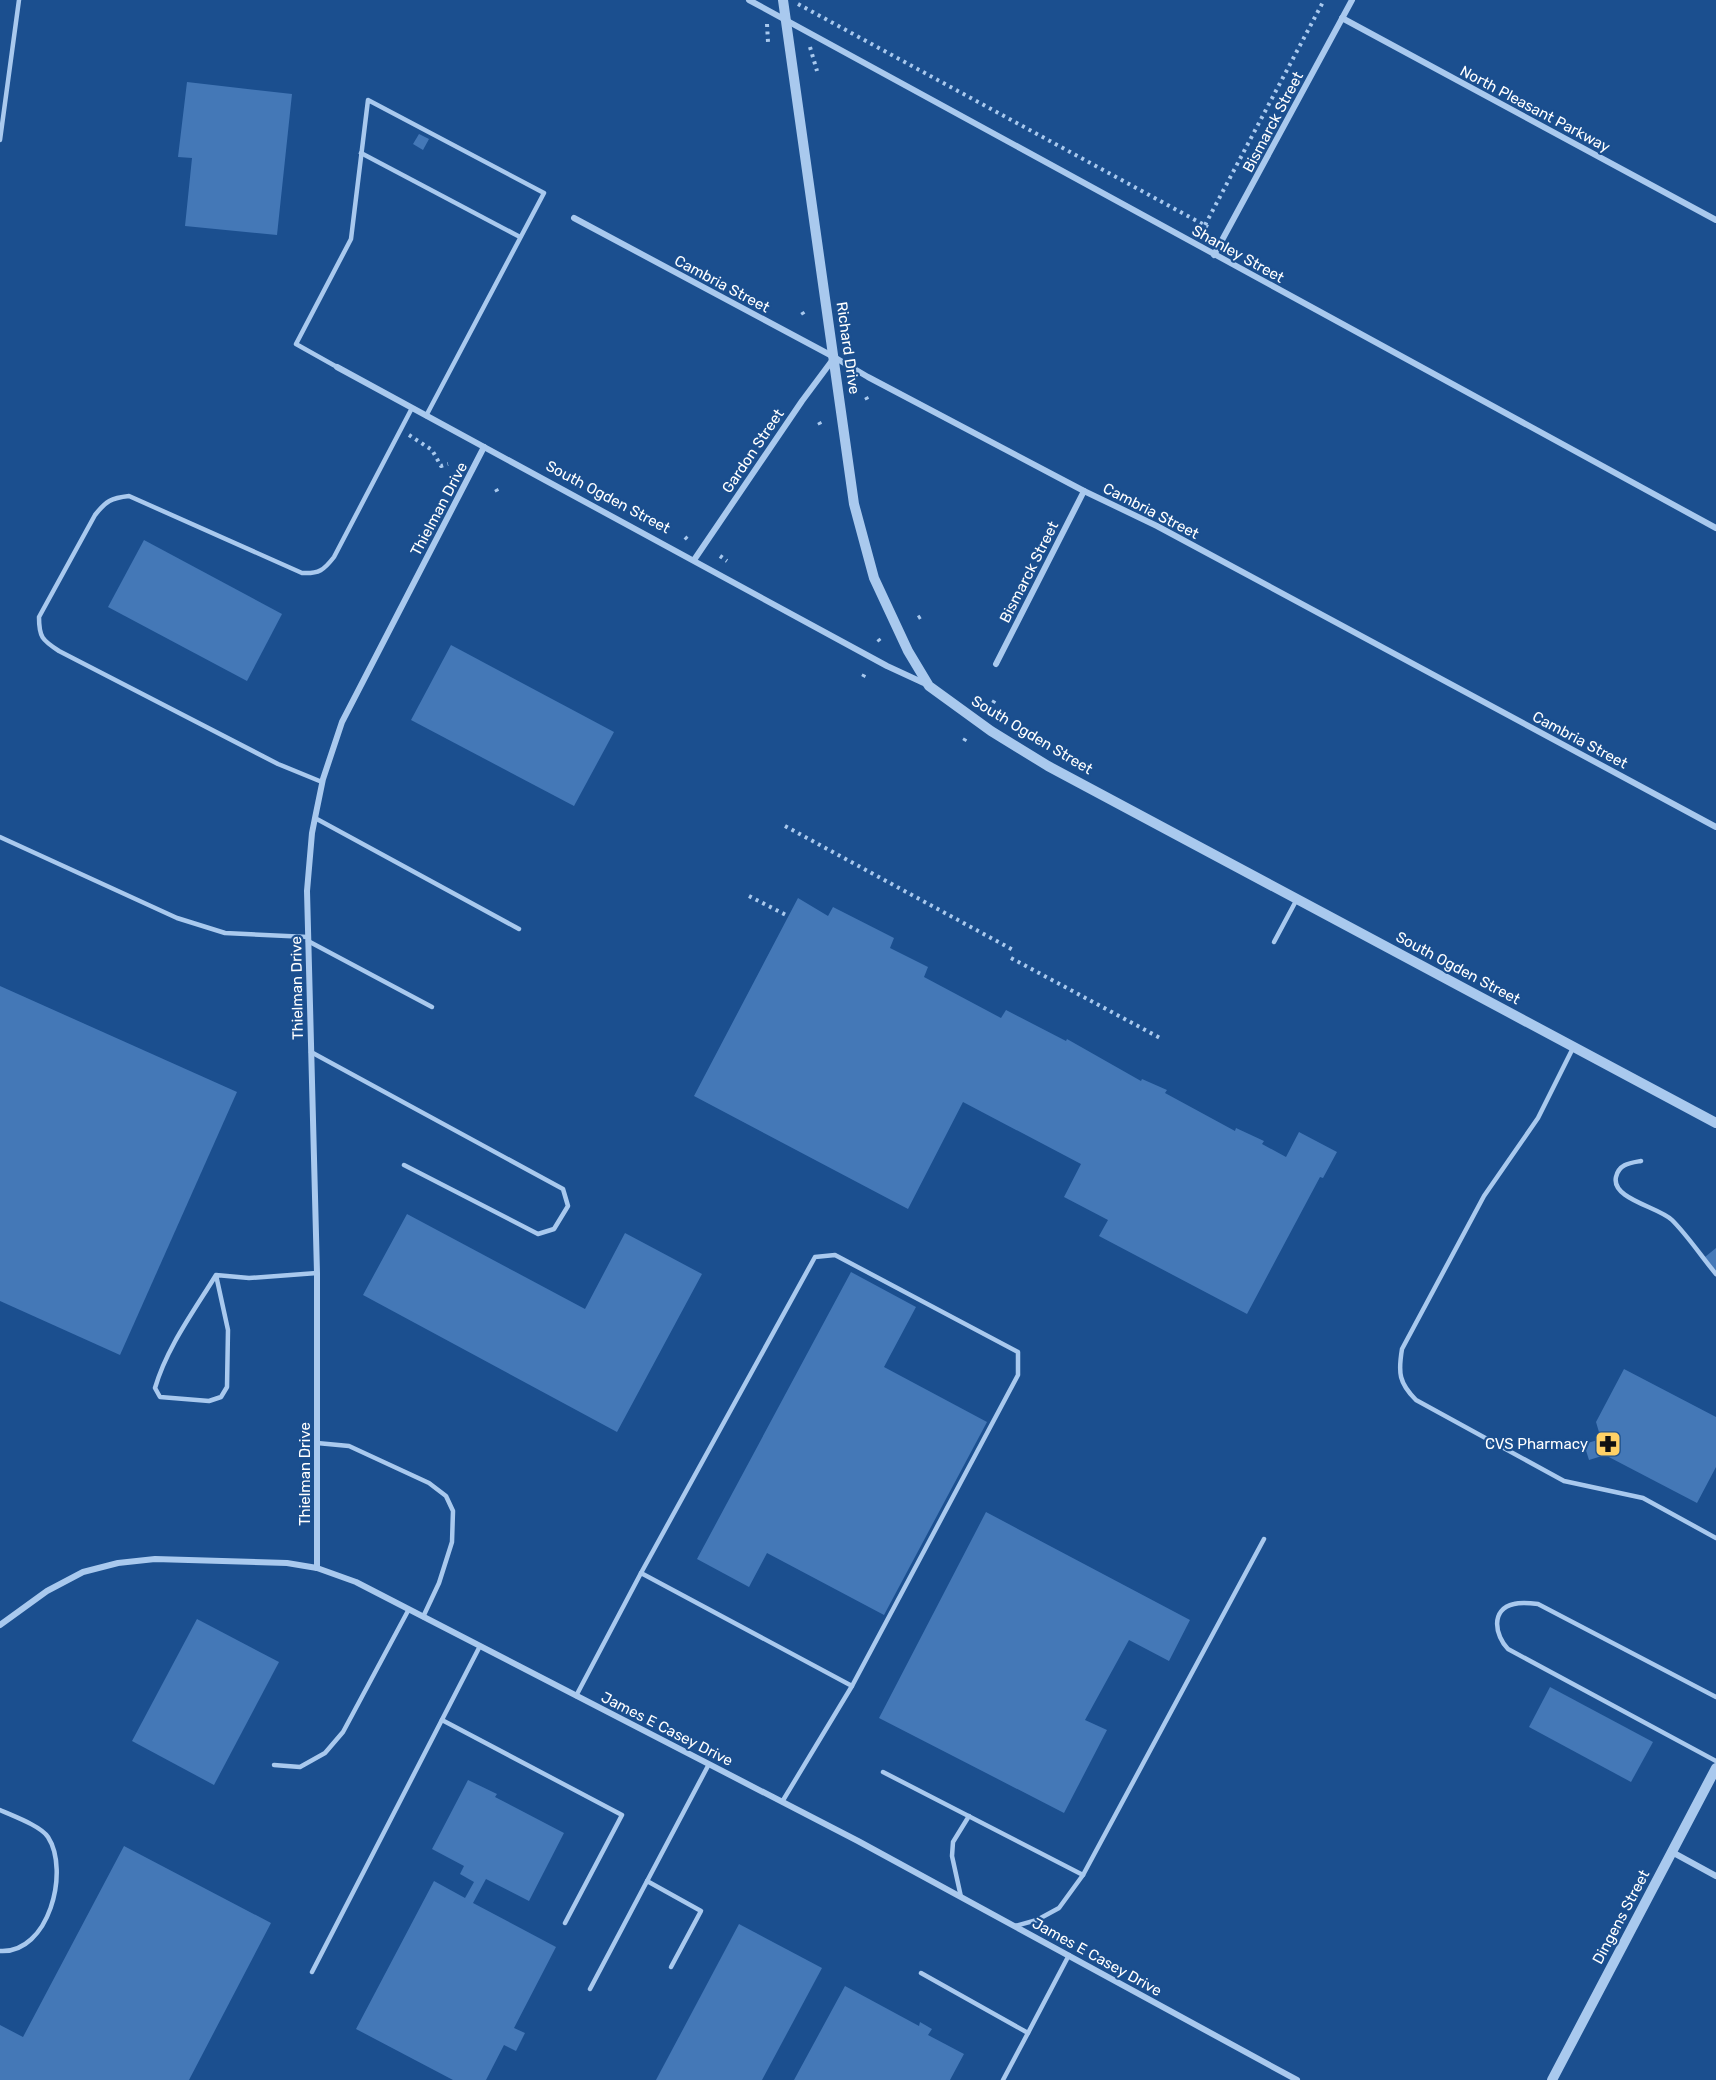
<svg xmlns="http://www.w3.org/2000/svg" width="1716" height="2080" font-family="Rubik,sans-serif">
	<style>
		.building { fill: #4478b7 }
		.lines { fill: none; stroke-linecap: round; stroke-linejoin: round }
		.path { stroke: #a9c9ee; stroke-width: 4; stroke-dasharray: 3 4.5; stroke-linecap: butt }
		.service { stroke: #a9c9ee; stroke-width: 4.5 }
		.minor { stroke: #a9c9ee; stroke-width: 6 }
		.tertiary { stroke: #a9c9ee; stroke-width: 10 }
		.labels { text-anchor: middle; stroke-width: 4.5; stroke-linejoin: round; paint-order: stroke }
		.street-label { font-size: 15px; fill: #fff; stroke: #1b4f8f }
		.poi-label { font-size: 15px; fill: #fff; stroke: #1b4f8f; text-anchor: end }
	</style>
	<rect width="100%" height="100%" fill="#1b4f8f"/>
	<!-- building -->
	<g class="building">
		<path d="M187 82 292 94 277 235 185 226 192 158 178 157Z"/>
		<path d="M419 134 429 139 423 150 413 144Z"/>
		<path d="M144 540 282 614 247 681 108 607Z"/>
		<path d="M451 645 614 732 574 806 411 720Z"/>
		<path d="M798 898 828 916 833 907 894 938 890 948 928 967 924 977 1001 1018 1006 1010 1066 1041 1067 1039 1141 1081 1142 1079 1167 1090 1165 1093 1235 1131 1236 1128 1264 1141 1262 1144 1286 1157 1299 1132 1337 1152 1323 1178 1320 1177 1247 1314 1099 1236 1108 1220 1064 1197 1081 1164 963 1102 908 1209 694 1096Z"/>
		<path d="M0 986 237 1092 120 1355 0 1301Z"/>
		<path d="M407 1214 585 1309 625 1233 702 1274 617 1432 363 1295Z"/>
		<path d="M1716 1248V1271L1705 1257Z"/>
		<path d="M851 1272 916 1307 884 1367 987 1422 884 1615 767 1553 749 1587 697 1559Z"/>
		<path d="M1624 1369 1716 1417V1467L1697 1503 1605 1455 1589 1460 1584 1444 1601 1439 1596 1422Z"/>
		<path d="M986 1512 1190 1620 1169 1661 1129 1640 1085 1720 1107 1730 1064 1813 879 1718Z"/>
		<path d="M197 1619 279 1662 214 1785 132 1741Z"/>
		<path d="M1550 1687 1653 1742 1631 1782 1529 1727Z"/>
		<path d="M468 1780 497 1794 495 1797 564 1833 529 1901 486 1879 473 1903 556 1947 514 2028 525 2033 516 2051 504 2045 486 2080H453L356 2029 434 1881 465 1898 474 1882 460 1874 464 1866 432 1849Z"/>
		<path d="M124 1846 271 1923 189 2080H0V2025L23 2037Z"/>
		<path d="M739 1924 822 1968 762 2080H656Z"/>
		<path d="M845 1986 919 2026 920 2022 932 2029 928 2035 964 2054 950 2080H794Z"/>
	</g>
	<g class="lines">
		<!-- path -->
		<g class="path">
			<path d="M798 4 1208 227"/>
			<path d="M767 24 768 42"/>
			<path d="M810 47 817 71"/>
			<path d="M1205 225 1324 0"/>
			<path d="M802 312 804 315"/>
			<path d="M866 397 868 401"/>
			<path d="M819 422 822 428"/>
			<path d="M409 435 432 450 441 466 448 464"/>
			<path d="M496 489 499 495"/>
			<path d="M685 537 688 540"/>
			<path d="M720 556 727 561"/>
			<path d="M918 618 923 615"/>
			<path d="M878 639 882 644"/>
			<path d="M863 677 865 673"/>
			<path d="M993 703 996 698"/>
			<path d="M964 741 967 736"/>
			<path d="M785 826 1015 951"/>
			<path d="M749 896 786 915"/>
			<path d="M1011 958 1162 1039"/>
		</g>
		<!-- service -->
		<g class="service">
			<path d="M0 140 19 0"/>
			<path d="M361 153 520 237"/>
			<path d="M337 367 296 344 351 239 368 100 544 193 426 416"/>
			<path d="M322 782 278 764 59 651C42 640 39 637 39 617L95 515C106 501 111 498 129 496L302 573C319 574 324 570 334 557L412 408"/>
			<path d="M315 818 519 929"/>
			<path d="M0 837 177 918 225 933 308 937"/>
			<path d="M308 941 432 1007"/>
			<path d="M1274 942 1297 899"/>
			<path d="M1574 1046 1538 1118 1484 1196 1402 1349C1398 1373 1399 1383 1416 1400L1564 1481 1643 1498 1716 1538"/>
			<path d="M311 1052 563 1189 568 1206 554 1229 538 1234 404 1165"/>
			<path d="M1641 1161C1630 1163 1619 1164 1616 1177 1611 1199 1659 1207 1672 1220 1688 1236 1701 1256 1716 1274"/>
			<path d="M216 1275C194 1311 167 1347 155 1388L160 1397 209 1401 221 1397 227 1387 228 1330 216 1275 249 1278 317 1273"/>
			<path d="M317 1443 349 1446 429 1483 446 1496 453 1511 452 1542 439 1583 423 1617"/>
			<path d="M641 1573 815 1257 835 1255 1018 1352V1375L852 1686"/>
			<path d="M576 1696 641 1573 852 1686 782 1802"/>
			<path d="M1716 1697 1538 1604C1530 1603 1521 1602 1514 1604 1490 1609 1495 1636 1508 1649L1716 1761"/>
			<path d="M442 1720 622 1815 565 1923"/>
			<path d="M274 1765 300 1767 325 1753 343 1732 409 1609"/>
			<path d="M883 1772 1083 1875 1264 1539"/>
			<path d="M0 1810C13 1816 41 1826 48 1837 70 1871 49 1954 0 1951"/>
			<path d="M647 1881 701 1911 671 1967"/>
			<path d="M961 1897 952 1856 953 1842 969 1816"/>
			<path d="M1015 1926 1037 1920 1059 1908 1083 1875"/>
			<path d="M312 1972 480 1646"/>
			<path d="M921 1973 1028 2033 1069 1955"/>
			<path d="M590 1989 709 1764"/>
			<path d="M1003 2080 1028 2033"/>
		</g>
		<!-- minor -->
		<g class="minor">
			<path d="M749 0 1716 528"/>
			<path d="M1342 18 1716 220"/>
			<path d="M574 218 834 357 868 377 1084 491 1157 526 1716 827"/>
			<path d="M1214 255 1352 0"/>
			<path d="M337 367 887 666 926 684"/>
			<path d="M694 560 802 401 834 358"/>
			<path d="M996 664 1084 491"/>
			<path d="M317 1568V1273L307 891 312 833 315 818 323 779 342 722 484 447"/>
			<path d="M0 1625 47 1591 83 1572 118 1563 155 1559 287 1563 317 1568 356 1582 858 1841 1297 2080"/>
			<path d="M1672 1852 1716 1876"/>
		</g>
		<!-- tertiary -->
		<g class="tertiary">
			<path d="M783 0 854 504 874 578 908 651 929 686 991 731 1048 766 1716 1123"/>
			<path d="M1552 2080 1716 1768"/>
		</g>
	</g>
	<!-- icons -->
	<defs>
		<g id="pharmacy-square" transform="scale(1.35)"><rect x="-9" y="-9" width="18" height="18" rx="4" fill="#ffd166" stroke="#1b4f8f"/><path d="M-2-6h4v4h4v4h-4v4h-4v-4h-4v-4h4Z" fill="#111"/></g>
	</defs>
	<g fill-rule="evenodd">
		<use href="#pharmacy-square" x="1608" y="1444"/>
	</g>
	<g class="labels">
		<!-- street labels -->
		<g class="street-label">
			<text transform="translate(1535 109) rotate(28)" y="5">North Pleasant Parkway</text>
			<text transform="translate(1273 122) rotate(-62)" y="5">Bismarck Street</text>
			<text transform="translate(1238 254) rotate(29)" y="5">Shanley Street</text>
			<text transform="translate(722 284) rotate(28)" y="5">Cambria Street</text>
			<text transform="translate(848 348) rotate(82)" y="5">Richard Drive</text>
			<text transform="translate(753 451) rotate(-56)" y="5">Gardon Street</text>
			<text transform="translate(608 497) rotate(28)" y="5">South Ogden Street</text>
			<text transform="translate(439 509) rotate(-62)" y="5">Thielman Drive</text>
			<text transform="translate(1151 511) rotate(27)" y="5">Cambria Street</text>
			<text transform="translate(1029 572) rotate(-63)" y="5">Bismarck Street</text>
			<text transform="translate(1032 735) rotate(31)" y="5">South Ogden Street</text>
			<text transform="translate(1580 740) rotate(28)" y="5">Cambria Street</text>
			<text transform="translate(1458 968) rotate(28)" y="5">South Ogden Street</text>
			<text transform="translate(297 988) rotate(-91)" y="5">Thielman Drive</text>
			<text transform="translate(305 1474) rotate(-90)" y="5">Thielman Drive</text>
			<text transform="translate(667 1729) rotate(27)" y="5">James E Casey Drive</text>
			<text transform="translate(1621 1917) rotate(-62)" y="5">Dingens Street</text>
			<text transform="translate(1097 1957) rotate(29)" y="5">James E Casey Drive</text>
		</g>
		<!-- poi labels -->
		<g class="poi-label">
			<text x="1588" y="1449">CVS Pharmacy</text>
		</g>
	</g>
</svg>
